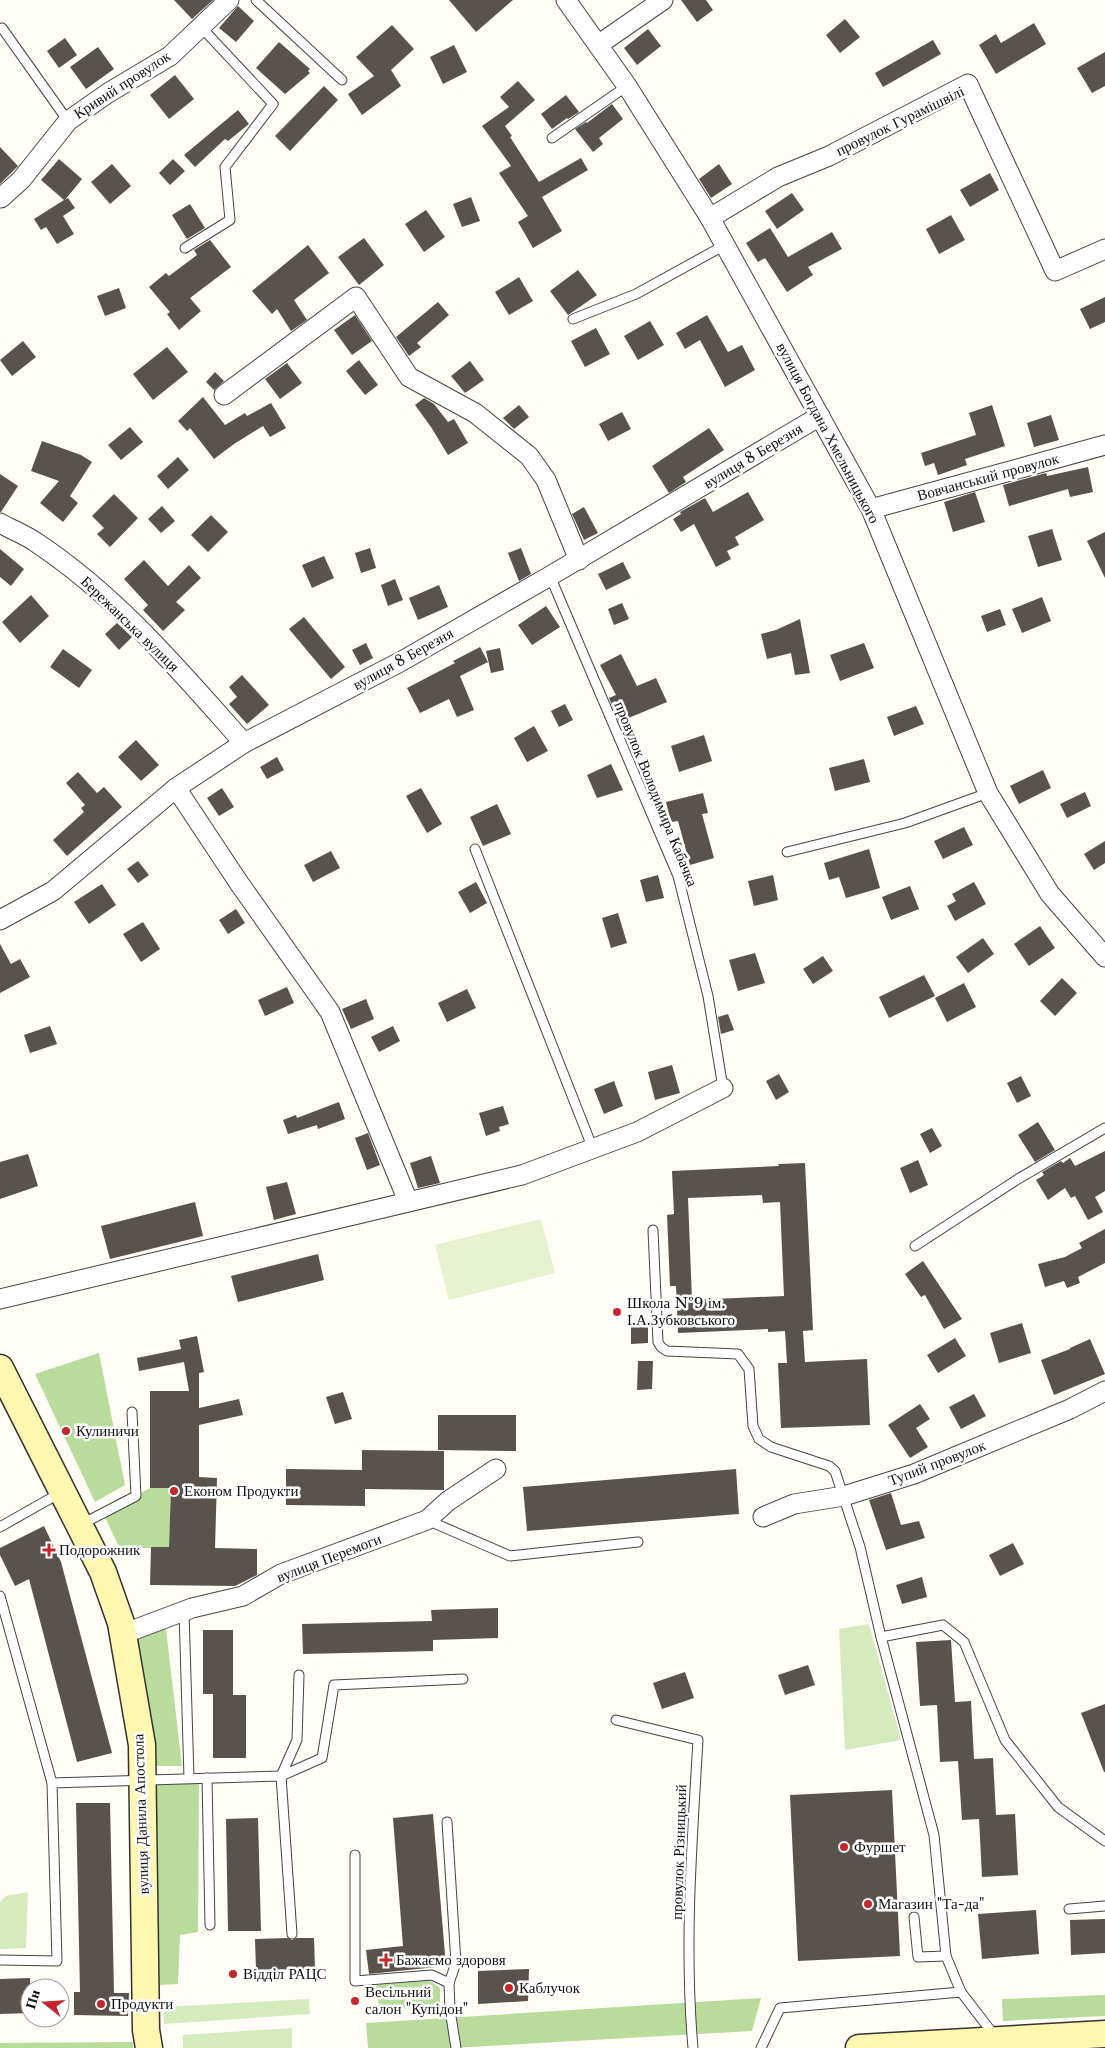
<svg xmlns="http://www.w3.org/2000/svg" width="1105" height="2048" font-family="'Libre Baskerville',serif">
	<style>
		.green { fill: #d5ebbd }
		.forest { fill: #b9dc9c }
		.pitch { fill: #e6f2cf }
		.building { fill: #5a524d; fill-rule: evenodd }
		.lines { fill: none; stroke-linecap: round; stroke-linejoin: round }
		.lane-casing { stroke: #444; stroke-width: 11 }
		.street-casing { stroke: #444; stroke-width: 21 }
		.secondary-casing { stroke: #333; stroke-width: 29 }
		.lane { stroke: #fff; stroke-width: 9 }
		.street { stroke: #fff; stroke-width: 19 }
		.secondary { stroke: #fff6b0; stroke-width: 26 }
		.poi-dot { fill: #c4262e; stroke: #fff; stroke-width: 2 }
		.labels { text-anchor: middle; stroke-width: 5; stroke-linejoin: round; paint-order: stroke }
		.street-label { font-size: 15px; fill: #111; stroke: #fff }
		.poi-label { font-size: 15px; fill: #111; stroke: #fff; text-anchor: start }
	</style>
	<rect width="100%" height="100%" fill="#fffdf5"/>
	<!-- green -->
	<g class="green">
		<path d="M869 1624 901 1740 845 1750 839 1629Z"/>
		<path d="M28 1892 26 1948 0 1949V1902L6 1896Z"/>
		<path d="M309 1999 310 2014 164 2024 163 2007Z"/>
		<path d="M292 2028V2048H183V2035Z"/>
	</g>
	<!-- forest -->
	<g class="forest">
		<path d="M99 1353 125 1485 95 1502 35 1374Z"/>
		<path d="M150 1488H171L169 1547 120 1549 103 1513Z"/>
		<path d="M166 1629 182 1766H151L135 1638Z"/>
		<path d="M155 1784H199L198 1932 180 1935 178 1984 158 1985Z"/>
		<path d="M429 1980 440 1988V2006L379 2010 377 1985Z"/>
		<path d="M1105 1995V2016L1003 2021 1002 1999Z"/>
		<path d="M761 1998 752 2031 453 2048H368L366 2023Z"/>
		<path d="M133 2042V2048H0V2043Z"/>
	</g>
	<!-- pitch -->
	<path class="pitch" d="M541 1219 555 1273 449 1300 435 1245Z"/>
	<!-- building -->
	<g class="building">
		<path d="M174 0H213L192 19Z"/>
		<path d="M449 0H513L476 32Z"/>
		<path d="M681 0H706L713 10 697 22Z"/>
		<path d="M238 6 254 21 236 42 219 28Z"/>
		<path d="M845 19 860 37 840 53 826 35Z"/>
		<path d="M1034 23 1046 44 996 74 979 45 996 34 1001 43Z"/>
		<path d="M392 25 414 49 391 70 401 86 362 115 348 94 374 76 356 57Z"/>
		<path d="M648 29 661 46 637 65 624 48Z"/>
		<path d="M65 38 77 55 59 68 47 51Z"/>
		<path d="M933 40 941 54 883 87 875 73Z"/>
		<path d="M279 42 310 69 308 71 310 73 285 94 256 68Z"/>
		<path d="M454 45 467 72 443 84 430 57Z"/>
		<path d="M98 47 114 69 86 89 70 67Z"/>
		<path d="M1105 52V86L1092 93 1077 68Z"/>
		<path d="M175 75 194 99 169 119 150 95Z"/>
		<path d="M518 81 535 100 505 126 512 136 510 137 539 182 581 158 588 170 542 197 562 231 533 248 518 222 528 216 499 173 511 166 482 126 509 107 500 97Z"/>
		<path d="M324 86 338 100 290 151 275 136Z"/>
		<path d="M566 95 579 112 568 119 567 118 552 129 541 114Z"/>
		<path d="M612 104 623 119 599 138 603 144 593 152 575 129 586 122 587 123Z"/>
		<path d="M238 110 249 124 228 141 225 139 195 167 184 155Z"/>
		<path d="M0 147 18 166 0 184Z"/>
		<path d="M59 159 82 179 65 200 68 198 75 208 63 216 74 234 57 244 46 227 41 230 34 219 64 200 41 180Z"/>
		<path d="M173 159 185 171 170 185 159 173Z"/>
		<path d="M112 164 131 186 110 204 91 182Z"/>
		<path d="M719 164 732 184 711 198 699 179Z"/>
		<path d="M990 173 999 190 970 207 960 190Z"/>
		<path d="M792 193 804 210 777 229 765 211Z"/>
		<path d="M471 197 480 221 462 227 453 204Z"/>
		<path d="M190 204 205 228 187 239 172 215Z"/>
		<path d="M426 210 445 237 424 252 405 224Z"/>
		<path d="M951 215 965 240 939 254 926 229Z"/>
		<path d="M770 228 788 257 832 232 842 249 808 267 813 275 787 292 765 258 758 262 746 243Z"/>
		<path d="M364 238 384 265 359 285 338 257Z"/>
		<path d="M210 240 231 267 190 298 201 311 179 330 167 314 170 312 149 287 166 273 169 276 197 255 194 250Z"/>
		<path d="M308 245 329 273 294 300 307 320 291 331 277 309 272 314 252 291Z"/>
		<path d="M578 270 597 295 568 315 550 291Z"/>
		<path d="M519 277 533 301 509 315 495 292Z"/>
		<path d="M119 288 126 308 105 316 97 296Z"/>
		<path d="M1105 297V322L1090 329 1080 309Z"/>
		<path d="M438 302 449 315 417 343 421 347 409 356 396 337Z"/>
		<path d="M355 315 372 341 352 355 334 330Z"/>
		<path d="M707 315 728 352 742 345 755 370 725 387 700 340 685 349 676 333Z"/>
		<path d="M650 321 664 345 638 360 624 336Z"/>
		<path d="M596 328 610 354 585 367 571 341Z"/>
		<path d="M23 341 36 357 12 376 0 360Z"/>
		<path d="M167 347 188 372 153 400 133 374Z"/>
		<path d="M359 360 378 385 365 395 346 371Z"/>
		<path d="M470 361 484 380 465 393 451 376Z"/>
		<path d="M287 363 302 383 280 399 265 379Z"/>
		<path d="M215 372 224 381 214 390 206 382Z"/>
		<path d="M203 397 225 425 245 413 247 416 271 403 286 428 270 437 263 426 234 444 214 459 190 428 187 431 178 421Z"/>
		<path d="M424 398 434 404 448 422 454 419 468 443 448 455 431 427 415 405Z"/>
		<path d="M519 405 529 417 514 429 503 418Z"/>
		<path d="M992 405 1005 446 965 459 967 465 938 475 934 463 925 466 921 453 976 435 969 413Z"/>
		<path d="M622 412 631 429 608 441 599 424Z"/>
		<path d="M1051 415 1059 440 1034 447 1027 423Z"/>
		<path d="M130 427 143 442 121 460 108 445Z"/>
		<path d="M709 428 724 450 683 477 686 482 669 493 652 466Z"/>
		<path d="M42 441 81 455 92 462 70 496 78 503 63 522 40 503 59 481 31 471Z"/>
		<path d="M178 457 189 470 168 489 157 476Z"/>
		<path d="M1088 467 1093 492 1070 497 1068 489 1009 506 1003 485 1046 473 1047 476Z"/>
		<path d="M0 474 18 486 1 512H0Z"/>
		<path d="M748 492 764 520 735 537 739 545 727 551 731 559 716 567 694 524 681 532 673 519 681 514 680 512 705 498 713 512Z"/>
		<path d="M975 492 985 522 953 532 944 502Z"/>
		<path d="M114 494 138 518 110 547 97 534 104 528 92 516Z"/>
		<path d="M162 506 175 521 161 533 148 519Z"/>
		<path d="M584 507 598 533 584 540 572 514Z"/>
		<path d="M211 515 228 532 208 552 191 535Z"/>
		<path d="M1052 529 1062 560 1038 567 1028 536Z"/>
		<path d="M1105 532V578L1087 541Z"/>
		<path d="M370 548 376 568 361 573 355 553Z"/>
		<path d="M521 548 531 574 519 581 508 553Z"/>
		<path d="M0 549 24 569 11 586 0 577Z"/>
		<path d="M324 556 334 578 312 588 302 565Z"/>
		<path d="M144 560 168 586 189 565 201 578 176 602 185 610 163 631 143 610 148 605 124 579Z"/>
		<path d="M623 562 631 578 606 590 598 574Z"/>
		<path d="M395 579 403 600 388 606 381 585Z"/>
		<path d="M439 585 448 607 418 620 409 598Z"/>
		<path d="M31 595 49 616 20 643 2 622Z"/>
		<path d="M1042 597 1051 621 1022 633 1012 609Z"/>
		<path d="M622 603 629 619 614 625 608 609Z"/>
		<path d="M546 606 560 627 532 645 518 625Z"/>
		<path d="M1000 609 1006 625 987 632 981 616Z"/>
		<path d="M304 617 345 667 331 679 289 629Z"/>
		<path d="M800 619 810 673 795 675 791 653 767 659 761 634 776 630Z"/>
		<path d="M117 623 132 637 119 650 105 634Z"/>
		<path d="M366 643 373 658 360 665 352 650Z"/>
		<path d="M864 643 874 668 840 681 830 655Z"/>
		<path d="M480 647 488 662 460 676 474 710 457 717 449 699 420 713 407 688 455 663 453 661Z"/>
		<path d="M500 648 504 670 491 673 486 651Z"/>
		<path d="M63 649 92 670 79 688 50 667Z"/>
		<path d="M621 654 637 686 656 678 667 702 619 722 609 698 616 695 600 665Z"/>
		<path d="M242 675 269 705 247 724 229 704 237 697 229 687Z"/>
		<path d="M565 704 573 720 559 727 551 711Z"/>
		<path d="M916 706 924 724 894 736 887 717Z"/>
		<path d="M534 726 548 751 527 762 514 738Z"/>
		<path d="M704 735 712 761 679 772 671 746Z"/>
		<path d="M136 740 159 765 141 781 118 757Z"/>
		<path d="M277 757 284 770 267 779 260 767Z"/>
		<path d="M864 759 870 782 835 791 829 768Z"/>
		<path d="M611 764 623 790 597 798 587 775Z"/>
		<path d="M1043 770 1051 788 1019 804 1010 786Z"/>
		<path d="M78 772 97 793 104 787 122 807 67 856 53 840 84 812 81 808 85 805 66 783Z"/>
		<path d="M222 788 234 807 219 816 207 798Z"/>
		<path d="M421 788 442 824 427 833 406 796Z"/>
		<path d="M1085 792 1091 806 1067 818 1060 804Z"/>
		<path d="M703 793 708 813 702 814 714 858 690 865 678 821 671 822 666 802Z"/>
		<path d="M497 804 511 834 483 846 470 817Z"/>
		<path d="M964 827 973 845 943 859 934 841Z"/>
		<path d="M1105 841V863L1094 870 1084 854Z"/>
		<path d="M869 849 880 888 846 898 839 877 829 880 824 863Z"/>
		<path d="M331 851 340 868 313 882 304 865Z"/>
		<path d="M138 861 149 875 138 883 127 869Z"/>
		<path d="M658 875 664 898 646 902 640 880Z"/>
		<path d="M773 875 778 900 754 906 748 881Z"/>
		<path d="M476 882 487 903 470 913 458 892Z"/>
		<path d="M974 882 986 904 955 921 947 906 956 901 952 894Z"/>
		<path d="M102 884 116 905 89 924 74 902Z"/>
		<path d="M910 886 919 909 891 920 882 897Z"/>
		<path d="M236 909 245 923 228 934 219 920Z"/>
		<path d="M618 913 627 943 611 948 602 918Z"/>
		<path d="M143 922 160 949 141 962 123 934Z"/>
		<path d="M1040 926 1055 948 1029 966 1014 944Z"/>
		<path d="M983 938 994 954 968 973 956 957Z"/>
		<path d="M0 944 11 964 20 959 30 977 0 993Z"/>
		<path d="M755 953 765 983 738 991 729 960Z"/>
		<path d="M823 956 833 971 813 984 803 969Z"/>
		<path d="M924 975 935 996 889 1018 879 997Z"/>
		<path d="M1062 978 1077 993 1055 1016 1040 1001Z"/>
		<path d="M964 983 976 1007 947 1022 935 998Z"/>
		<path d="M287 987 294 1003 265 1016 258 1000Z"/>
		<path d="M467 989 476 1008 447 1022 438 1003Z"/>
		<path d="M366 999 374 1019 351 1029 342 1009Z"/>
		<path d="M728 1014 734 1030 721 1034 718 1017Z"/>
		<path d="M50 1026 57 1044 30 1053 24 1035Z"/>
		<path d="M393 1026 400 1041 379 1052 371 1037Z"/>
		<path d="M672 1065 680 1093 655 1100 648 1072Z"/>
		<path d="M779 1074 789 1092 776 1100 766 1081Z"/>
		<path d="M1021 1076 1031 1096 1017 1103 1007 1083Z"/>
		<path d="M614 1081 623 1106 604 1114 594 1089Z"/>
		<path d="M339 1102 345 1119 318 1129 317 1125 288 1134 283 1120 296 1115 297 1118Z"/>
		<path d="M503 1106 509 1124 499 1127 500 1131 486 1136 479 1113Z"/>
		<path d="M1038 1122 1055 1150 1035 1162 1018 1135Z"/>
		<path d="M932 1128 942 1146 930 1153 920 1134Z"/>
		<path d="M368 1133 380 1165 367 1170 355 1138Z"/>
		<path d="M1105 1151V1191L1095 1197 1103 1212 1088 1220 1075 1196 1071 1198 1065 1188 1048 1200 1036 1180 1044 1175 1042 1172 1061 1161 1063 1163 1070 1158 1075 1166Z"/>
		<path d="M28 1154 38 1186 0 1199V1162Z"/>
		<path d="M431 1156 440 1183 418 1188 410 1163Z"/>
		<path d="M918 1160 928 1185 910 1193 900 1168Z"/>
		<path d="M805 1163 813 1330 803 1331 805 1362 867 1359 870 1425 781 1428 778 1363H787L785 1331 768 1332V1329L678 1333 676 1286H670L667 1215 674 1214 672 1171 779 1166 778 1164ZM762 1195 763 1203 780 1202 784 1296 692 1300 688 1198Z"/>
		<path d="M287 1182 296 1214 274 1220 266 1187Z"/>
		<path d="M195 1202 203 1236 110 1259 101 1226Z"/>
		<path d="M1105 1229V1263L1078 1277 1080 1283 1067 1288 1064 1281 1045 1287 1038 1264 1065 1257 1082 1248 1079 1243Z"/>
		<path d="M318 1254 324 1280 238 1302 231 1276Z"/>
		<path d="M923 1261 962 1319 944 1329 925 1295 921 1297 905 1274Z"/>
		<path d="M648 1322V1343L631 1344V1323Z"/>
		<path d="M1022 1323 1031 1353 999 1363 990 1333Z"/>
		<path d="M197 1336 204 1372 199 1373V1408L239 1399 243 1415 199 1425V1477L217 1478 215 1548 257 1549V1575L235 1586 150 1585 151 1547H169L171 1488H150V1391H189L184 1362 139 1371 137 1358 181 1349 179 1340Z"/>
		<path d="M955 1338 966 1356 938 1373 927 1355Z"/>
		<path d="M1090 1339 1105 1374 1054 1395 1041 1360 1070 1349V1348Z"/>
		<path d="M638 1361H653L652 1389 637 1390Z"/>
		<path d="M343 1392 352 1419 335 1424 326 1397Z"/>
		<path d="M974 1394 986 1416 961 1429 949 1407Z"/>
		<path d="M920 1404 930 1419 916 1428 928 1447 910 1458 888 1425Z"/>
		<path d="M438 1415H516V1451L438 1450Z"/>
		<path d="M362 1450 444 1451V1490L365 1489V1506L286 1505V1469L362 1470Z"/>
		<path d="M736 1469 739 1514 527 1531 523 1487Z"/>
		<path d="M891 1493 901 1525 919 1521 925 1538 886 1550 869 1500Z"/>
		<path d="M44 1526 61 1562 112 1753 77 1762 29 1579 15 1586 0 1555V1548Z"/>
		<path d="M1013 1543 1024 1564 1000 1576 989 1555Z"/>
		<path d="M922 1577 927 1597 902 1604 896 1585Z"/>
		<path d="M498 1608V1638L433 1640V1651L303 1654 302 1624 432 1621 431 1610Z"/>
		<path d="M203 1630H233V1695H246V1758H213V1694H203Z"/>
		<path d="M951 1640 955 1702 971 1701 974 1759 993 1758 996 1815 1015 1814 1018 1875 982 1877 979 1819 962 1820 958 1761 940 1762 937 1705 920 1706 916 1642Z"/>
		<path d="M808 1665 815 1685 785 1695 778 1675Z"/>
		<path d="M685 1672 694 1698 662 1709 653 1683Z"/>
		<path d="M1105 1704V1772H1104L1081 1713Z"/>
		<path d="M892 1790 900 1956 798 1961 790 1795Z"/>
		<path d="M76 1803H110L114 1993H129L128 2016 74 2015V1992H80Z"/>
		<path d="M433 1814 446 1966 369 1974 366 1950 403 1946 393 1818Z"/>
		<path d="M258 1818 261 1931H228L226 1819Z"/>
		<path d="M1036 1910 1039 1954 982 1959 978 1914Z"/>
		<path d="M1105 1919V1953L1071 1955 1070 1920Z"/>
		<path d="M288 1938 292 1940 296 1938H314L315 1969 256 1970 255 1939Z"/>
		<path d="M529 1969 528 2001 478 2004V1971Z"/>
		<path d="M30 1978V2013L0 2014V1979Z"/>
	</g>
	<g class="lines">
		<!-- lane casing -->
		<g class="lane-casing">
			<g id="lane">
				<path d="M256 0 342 80"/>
				<path d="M2 28 68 121"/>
				<path d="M552 138 627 86"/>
				<path d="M185 248 230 220 225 167 273 104 201 27"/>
				<path d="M573 319 636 294 725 245"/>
				<path d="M550 576 678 876 708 996 723 1088"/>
				<path d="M475 849 593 1149"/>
				<path d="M787 852 905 823 988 793"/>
				<path d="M653 1230 658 1342 661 1347 667 1351 738 1354 749 1369 753 1426 759 1439 771 1447 829 1466 835 1471 860 1547 881 1637 934 1835 946 1956 961 1992"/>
				<path d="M915 1246 1018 1179 1105 1128"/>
				<path d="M427 1520 510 1556 638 1542"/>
				<path d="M82 1524 136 1496 132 1412"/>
				<path d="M0 1527 60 1493"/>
				<path d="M0 1596 52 1783"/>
				<path d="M184 1611 189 1778"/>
				<path d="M881 1637 943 1625 964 1642 1005 1740 1058 1807 1105 1841"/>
				<path d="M616 1720 698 1740C692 1842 684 1946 693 2048"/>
				<path d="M281 1776 322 1758 334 1685 463 1679"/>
				<path d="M281 1776 297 1740 299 1675"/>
				<path d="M207 1778 210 1925"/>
				<path d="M447 1822 456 1963 449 1983 450 2010 456 2048"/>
				<path d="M355 1855V1981L432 1975 449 1983"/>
				<path d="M1069 1909 1105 1906"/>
				<path d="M914 1917 918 1957 946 1956"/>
				<path d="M0 1960 57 1961 52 1783 281 1776 292 1934"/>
				<path d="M761 2048 780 2008 961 1992 994 2035"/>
			</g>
		</g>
		<!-- street casing -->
		<g class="street-casing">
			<g id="street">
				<path d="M566 0 627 86 710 218 871 509 988 793 1050 894 1105 957"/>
				<path d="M598 45 663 0"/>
				<path d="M1 198 21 180 68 121 108 93 170 56 229 0"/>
				<path d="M710 218 778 177 829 156 968 84 1055 271 1105 249"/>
				<path d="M224 395 356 297 409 377 475 413 529 456 546 480 579 560"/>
				<path d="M871 509 1105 445"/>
				<path d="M0 523C12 530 26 535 37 543 118 597 180 671 244 743"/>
				<path d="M176 788 239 883 330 1012 408 1201"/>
				<path d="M0 920 53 891 176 788 244 743 402 661 550 576 820 416"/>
				<path d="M0 1299 522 1175 637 1132 723 1088"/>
				<path d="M763 1517 794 1504 844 1496 914 1474 1070 1409 1105 1391"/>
				<path d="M123 1634 192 1608 243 1596 281 1574 427 1520 448 1501 496 1469"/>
			</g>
		</g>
		<!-- secondary casing -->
		<g class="secondary-casing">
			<g id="secondary">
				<path d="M0 1368 103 1572 121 1623 142 1745 146 2030 149 2048"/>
				<path d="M859 2048 1105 2034"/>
			</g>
		</g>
		<!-- lane -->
		<use href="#lane" class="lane"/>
		<!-- street -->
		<use href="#street" class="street"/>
		<!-- secondary -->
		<use href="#secondary" class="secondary"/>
	</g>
	<!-- markers -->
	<g class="poi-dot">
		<circle cx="617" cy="1312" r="5"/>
		<circle cx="66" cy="1431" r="5"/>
		<circle cx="174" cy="1491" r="5"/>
		<path d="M46.5 1542.5h5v5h5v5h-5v5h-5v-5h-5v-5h5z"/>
		<circle cx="844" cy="1847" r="5"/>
		<circle cx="868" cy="1904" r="5"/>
		<path d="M383.5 1952.5h5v5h5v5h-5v5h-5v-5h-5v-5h5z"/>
		<circle cx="233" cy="1974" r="5"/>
		<circle cx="509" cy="1988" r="5"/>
		<circle cx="355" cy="2001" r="5"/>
		<circle cx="101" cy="2004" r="5"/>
	</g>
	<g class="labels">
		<!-- street labels -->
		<g class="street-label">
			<text transform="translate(122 85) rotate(-33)" y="5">Кривий провулок</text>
			<text transform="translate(900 121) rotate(-26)" y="5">провулок Гурамішвілі</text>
			<text transform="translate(828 433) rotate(62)" y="5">вулиця Богдана Хмельницького</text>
			<text transform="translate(753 456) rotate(-31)" y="5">вулиця 8 Березня</text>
			<text transform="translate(988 477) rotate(-15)" y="5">Вовчанський провулок</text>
			<text transform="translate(130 624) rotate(44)" y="5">Бережанська вулиця</text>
			<text transform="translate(403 659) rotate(-29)" y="5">вулиця 8 Березня</text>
			<text transform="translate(656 794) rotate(68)" y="5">провулок Володимира Кабачка</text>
			<text transform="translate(937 1463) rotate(-21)" y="5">Тупий провулок</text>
			<text transform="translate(329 1558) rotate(-21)" y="5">вулиця Перемоги</text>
			<text transform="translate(141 1814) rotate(-92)" y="5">вулиця Данила Апостола</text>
			<text transform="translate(679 1852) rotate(-88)" y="5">провулок Різницький</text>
		</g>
		<!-- poi labels -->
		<g class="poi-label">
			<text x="627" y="1308">Школа №9 ім.<tspan x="627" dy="17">І.А.Зубковського</tspan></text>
			<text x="76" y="1436">Кулиничи</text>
			<text x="184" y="1496">Економ Продукти</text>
			<text x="59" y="1555">Подорожник</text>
			<text x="854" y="1852">Фуршет</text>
			<text x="878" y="1909">Магазин "Та-да"</text>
			<text x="396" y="1965">Бажаємо здоровя</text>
			<text x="243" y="1979">Відділ РАЦС</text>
			<text x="519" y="1993">Каблучок</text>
			<text x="365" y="1997">Весільний<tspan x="365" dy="17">салон "Купідон"</tspan></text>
			<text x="111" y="2009">Продукти</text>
		</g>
	</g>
	<!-- north arrow -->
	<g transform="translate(45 2003) rotate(287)"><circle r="24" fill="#ffffff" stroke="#a0a0a0"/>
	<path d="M0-4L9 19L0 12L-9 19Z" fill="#c4262e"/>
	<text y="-8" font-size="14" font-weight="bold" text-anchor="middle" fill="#111111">Пн</text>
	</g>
</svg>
